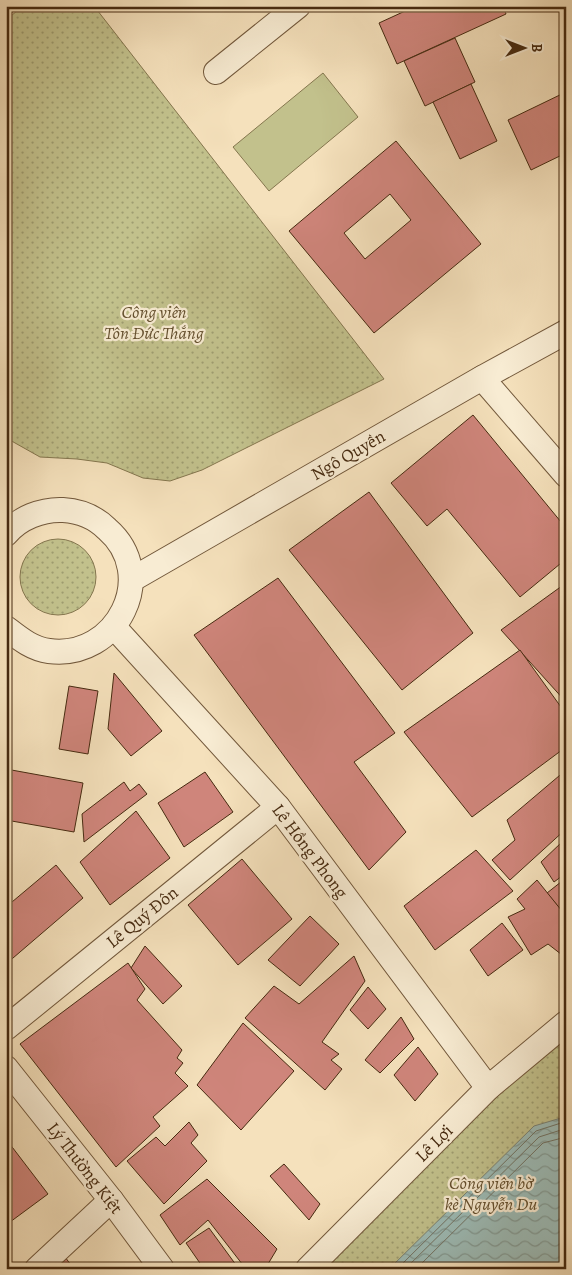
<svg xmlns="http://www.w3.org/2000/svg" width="572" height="1275" font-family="Alegreya,serif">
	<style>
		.grass { fill: url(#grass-dots); stroke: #84764e }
		.pitch { fill: #c2c18c; stroke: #84764e }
		.water { fill: url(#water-waves); stroke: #7a8274 }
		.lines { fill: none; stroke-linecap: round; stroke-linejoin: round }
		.shore { stroke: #727364; stroke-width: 1 }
		.building { fill: #cf857b; stroke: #462a10; fill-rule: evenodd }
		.minor-casing { stroke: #72583b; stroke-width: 26 }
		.minor { stroke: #f8ecd3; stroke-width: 24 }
		.labels { text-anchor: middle; stroke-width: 4.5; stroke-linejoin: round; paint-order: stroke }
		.park-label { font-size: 18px; font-style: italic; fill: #65502f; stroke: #f8ecd3 }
		.street-label { font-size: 18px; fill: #462a10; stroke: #f8ecd3 }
	</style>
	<defs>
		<pattern id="grass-dots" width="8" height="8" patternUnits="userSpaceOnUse" patternTransform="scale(1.25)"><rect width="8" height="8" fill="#c2c18c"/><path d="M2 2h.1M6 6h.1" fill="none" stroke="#9f9d71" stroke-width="1.8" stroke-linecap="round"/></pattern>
		<pattern id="water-waves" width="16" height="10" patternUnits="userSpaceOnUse" patternTransform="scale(1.25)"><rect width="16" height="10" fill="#9dbcb7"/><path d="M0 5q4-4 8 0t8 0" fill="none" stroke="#829993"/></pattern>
	</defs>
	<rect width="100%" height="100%" fill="#f5e1bc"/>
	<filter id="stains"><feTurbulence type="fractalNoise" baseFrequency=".004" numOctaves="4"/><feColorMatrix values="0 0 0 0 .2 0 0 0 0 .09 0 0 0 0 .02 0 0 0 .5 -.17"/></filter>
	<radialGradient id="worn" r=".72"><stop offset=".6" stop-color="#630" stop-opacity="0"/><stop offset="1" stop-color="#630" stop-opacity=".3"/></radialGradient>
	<!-- grass -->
	<g class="grass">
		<path d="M23 6H94L384 379 202 470 170 481 143 478 107 463 77 459 40 457 8 439 6 437V20Z"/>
		<circle cx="58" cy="577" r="38"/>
		<path d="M566 1024V1269H319Z"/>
	</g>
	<!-- pitch -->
	<path class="pitch" d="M323 73 358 117 269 191 233 147Z"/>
	<!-- water -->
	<path class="water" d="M561 1118 566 1119V1269H389L534 1126Z"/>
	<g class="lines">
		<!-- shore -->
		<g class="shore">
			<path d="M397 1269 536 1131 561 1123 566 1124"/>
			<path d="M405 1269 539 1137 561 1130H566"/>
			<path d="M416 1269 543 1143 566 1137"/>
		</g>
	</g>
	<!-- building -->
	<g class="building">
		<path d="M416 6H503L506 14 397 64 379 23Z"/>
		<path d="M455 38 475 82 425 106 404 61Z"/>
		<path d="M471 84 497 141 460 159 433 102Z"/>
		<path d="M566 92V153L531 170 508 120Z"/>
		<path d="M396 141 481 244 374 333 289 231ZM390 194 411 220 365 259 344 233Z"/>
		<path d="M473 415 566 528V559L520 597 447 509 427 526 391 483Z"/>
		<path d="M369 492 473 633 402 690 289 550Z"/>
		<path d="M278 578 395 733 354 762 406 832 369 870 194 635Z"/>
		<path d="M566 583V702L501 630Z"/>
		<path d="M520 650 566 714V747L472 817 404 732Z"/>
		<path d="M114 673 162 731 131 756 108 729Z"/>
		<path d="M69 686 98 691 88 754 59 749Z"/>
		<path d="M6 769 83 783 74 832 6 820Z"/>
		<path d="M566 770V829L510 880 492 860 515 840 507 820Z"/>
		<path d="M205 772 233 812 184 847 158 803Z"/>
		<path d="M124 782 130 791 139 784 147 794 84 842 82 814Z"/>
		<path d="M136 811 170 858 110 905 80 862Z"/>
		<path d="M562 842 566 848V873L554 882 541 862Z"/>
		<path d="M476 850 513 891 435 950 404 906Z"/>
		<path d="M242 859 292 919 238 965 188 905Z"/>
		<path d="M56 865 83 898 6 964V907Z"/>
		<path d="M566 878V916L547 893Z"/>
		<path d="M537 880 566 916V958L548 944 531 955 508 917 525 909 517 899Z"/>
		<path d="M310 916 339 944 300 986 268 960Z"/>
		<path d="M502 923 523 950 488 976 470 950Z"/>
		<path d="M145 946 182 986 163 1004 131 968Z"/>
		<path d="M354 956 365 981 322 1042 339 1054 331 1060 342 1069 325 1090 245 1018 274 986 299 1004Z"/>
		<path d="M128 963 145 989 137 1000 182 1050 177 1058 183 1063 175 1073 188 1086 153 1117 160 1126 116 1167 20 1044Z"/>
		<path d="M368 987 386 1009 368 1029 350 1010Z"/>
		<path d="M401 1017 414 1039 380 1073 365 1060Z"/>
		<path d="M243 1023 294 1071 241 1130 197 1085Z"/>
		<path d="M418 1047 438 1074 415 1101 394 1075Z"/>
		<path d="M189 1122 198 1135 191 1143 207 1161 164 1204 127 1161 156 1137 165 1146Z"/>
		<path d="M6 1139 48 1194 6 1225Z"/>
		<path d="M284 1164 320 1204 309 1220 270 1176Z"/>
		<path d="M207 1179 277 1249 265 1269H246L208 1220 180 1245 160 1215Z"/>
		<path d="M209 1228 239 1269H204L186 1243Z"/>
		<path d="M65 1257 74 1269H54Z"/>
	</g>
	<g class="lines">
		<!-- minor casing -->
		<g class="minor-casing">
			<g id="minor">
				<path d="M216 72 298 6"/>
				<path d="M482 378 566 475"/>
				<path d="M6 534C19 518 42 509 63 510 80 511 95 517 107 529 160 575 117 660 49 651 32 649 19 638 6 628"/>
				<path d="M131 580 482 378 566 332"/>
				<path d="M114 627 278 807 488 1088"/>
				<path d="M6 1028 278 807"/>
				<path d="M6 1068 111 1200 162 1269"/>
				<path d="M37 1269 111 1200"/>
				<path d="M308 1269 488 1088 566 1023"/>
			</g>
		</g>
		<!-- minor -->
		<use href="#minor" class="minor"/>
	</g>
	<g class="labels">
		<!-- park labels -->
		<g class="park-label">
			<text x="154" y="318">Công viên<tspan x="154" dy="21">Tôn Đức Thắng</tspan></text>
			<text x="491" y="1189">Công viên bờ<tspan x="491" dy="21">kè Nguyễn Du</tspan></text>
		</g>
		<!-- street labels -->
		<g class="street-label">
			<text transform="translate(348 455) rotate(-30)" y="6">Ngô Quyền</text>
			<text transform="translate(310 851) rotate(53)" y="6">Lê Hồng Phong</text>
			<text transform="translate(142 917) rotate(-39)" y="6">Lê Quý Đôn</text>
			<text transform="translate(434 1143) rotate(-45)" y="6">Lê Lợi</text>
			<text transform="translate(85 1168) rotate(52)" y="6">Lý Thường Kiệt</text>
		</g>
	</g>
	<!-- margin -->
	<rect width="572" height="1275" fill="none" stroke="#f5e1bc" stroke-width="25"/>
	<rect x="8" y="8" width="557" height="1260" fill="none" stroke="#462a10" stroke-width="2.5"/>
	<rect x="12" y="12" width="547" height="1250" fill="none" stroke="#462a10"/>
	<!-- north arrow -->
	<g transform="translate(524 48) rotate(90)" stroke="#f8ecd3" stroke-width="4" paint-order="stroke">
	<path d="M0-4L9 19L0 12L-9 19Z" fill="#462a10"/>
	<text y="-8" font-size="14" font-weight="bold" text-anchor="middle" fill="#462a10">B</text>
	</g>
	<rect width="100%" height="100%" filter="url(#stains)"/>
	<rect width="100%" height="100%" fill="url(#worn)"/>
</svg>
